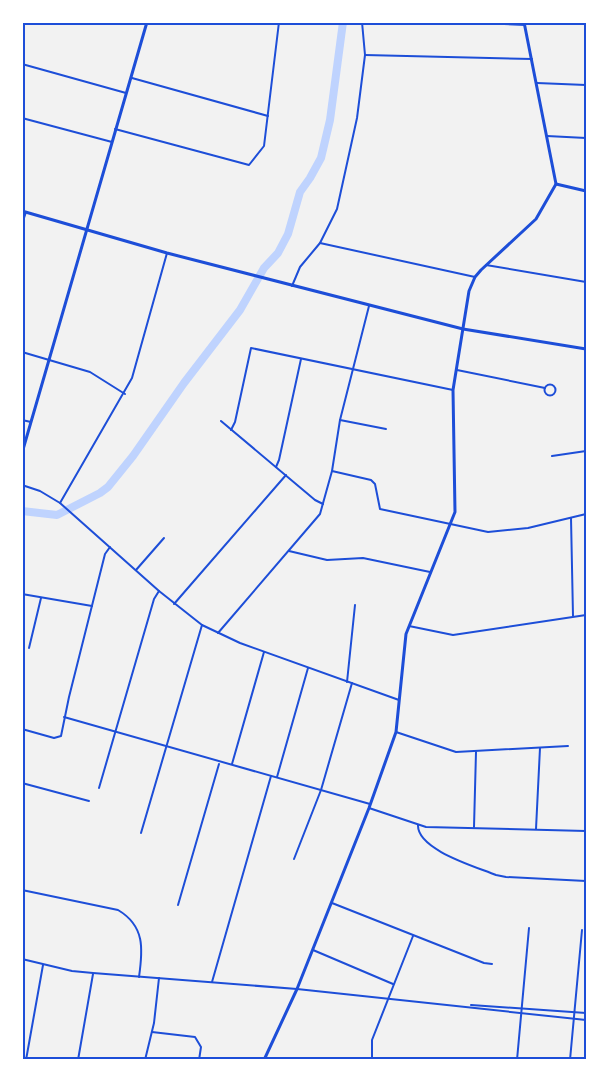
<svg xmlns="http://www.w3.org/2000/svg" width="609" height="1082" font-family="'DejaVu Sans',sans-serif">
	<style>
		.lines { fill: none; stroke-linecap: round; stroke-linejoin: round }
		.river { stroke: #bfd3fe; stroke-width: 8 }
		.minor { stroke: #1d4ed8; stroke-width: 2 }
		.tertiary { stroke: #1d4ed8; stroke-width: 3 }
		.secondary { stroke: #1d4ed8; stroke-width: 3 }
		.neatline { fill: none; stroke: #1d4ed8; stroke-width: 2 }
	</style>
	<rect width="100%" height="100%" fill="#f2f2f2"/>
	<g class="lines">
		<!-- river -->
		<path class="river" d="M22 511 57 515 100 493 108 487 133 456 184 383 240 310 264 268 278 253 288 234 300 192 310 178 321 158 330 120 343 22"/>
		<!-- minor -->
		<g class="minor">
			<path d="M457 22 525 25"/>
			<path d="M365 55 532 59"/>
			<path d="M22 64 126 93"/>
			<path d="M132 78 268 116"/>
			<path d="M537 83 586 85"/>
			<path d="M22 118 112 142"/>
			<path d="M115 129 249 165 264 146 279 22"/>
			<path d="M547 136 586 138"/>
			<path d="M22 224 26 212"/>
			<path d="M320 243 475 277"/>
			<path d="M486 265 586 282"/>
			<path d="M292 286 300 267 320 243 337 209 357 118 365 55 362 22"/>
			<path d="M22 352 90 372 125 394"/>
			<path d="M457 370 545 388"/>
			<circle cx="550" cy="390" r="5.5"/>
			<path d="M22 420 31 422"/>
			<path d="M340 420 386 429"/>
			<path d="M221 421 315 500 323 504"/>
			<path d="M231 430 235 422 251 348 453 390"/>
			<path d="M552 456 586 451"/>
			<path d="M276 467 279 460 301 359"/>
			<path d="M332 471 371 480 375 484 380 509 488 532 528 528 586 514"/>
			<path d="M22 485 40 491 60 503 159 591 202 625 240 643 399 700"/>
			<path d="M60 503 132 378 167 253"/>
			<path d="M585 515 586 504"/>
			<path d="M571 518 573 616"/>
			<path d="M289 551 327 560 363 558 430 572"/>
			<path d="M136 570 164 538"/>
			<path d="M22 594 92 606"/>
			<path d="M174 604 286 475"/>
			<path d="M409 626 453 635 586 615"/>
			<path d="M218 633 320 514 332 471 340 420 369 306"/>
			<path d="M29 648 41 598"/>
			<path d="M347 682 355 605"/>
			<path d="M64 717 370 804"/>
			<path d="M22 729 54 738 61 736 69 697 105 554 110 547"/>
			<path d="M396 732 456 752 568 746"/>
			<path d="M232 764 264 652"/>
			<path d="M277 777 308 668"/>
			<path d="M22 783 89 801"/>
			<path d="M99 788 154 599 159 591"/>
			<path d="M369 808 426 827 586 831"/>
			<path d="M418 825C417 850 477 867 496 875L506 877 586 881"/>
			<path d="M474 827 476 752"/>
			<path d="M536 829 540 748"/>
			<path d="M141 833 202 625"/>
			<path d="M294 859 321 790 352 683"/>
			<path d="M22 890 118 910C145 926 143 949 139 977"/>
			<path d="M332 903 484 963 492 964"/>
			<path d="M178 905 219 764"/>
			<path d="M313 950 393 984"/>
			<path d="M22 959 72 971 93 973 297 989 586 1020"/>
			<path d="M212 982 271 776"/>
			<path d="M471 1005 586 1013"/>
			<path d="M152 1032 195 1037 201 1047 199 1060"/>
			<path d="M26 1060 43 965"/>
			<path d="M78 1060 93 974"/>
			<path d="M145 1060 154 1023 159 978"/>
			<path d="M372 1060V1040L413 936"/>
			<path d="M517 1060 529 928"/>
			<path d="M570 1060 582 930"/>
		</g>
		<!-- tertiary -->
		<g class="tertiary">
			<path d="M556 184 586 191"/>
			<path d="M22 211 167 253 463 329 586 349"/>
			<path d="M264 1060 297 989 369 808 396 732 406 634 455 512 453 390 469 291 475 277 481 270 536 219 556 184 524 22"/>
		</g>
		<!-- secondary -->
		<path class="secondary" d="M22 453 147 22"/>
	</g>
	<!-- border -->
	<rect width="609" height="1082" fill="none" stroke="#ffffff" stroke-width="48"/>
	<rect x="24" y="24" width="561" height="1034" class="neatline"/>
</svg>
